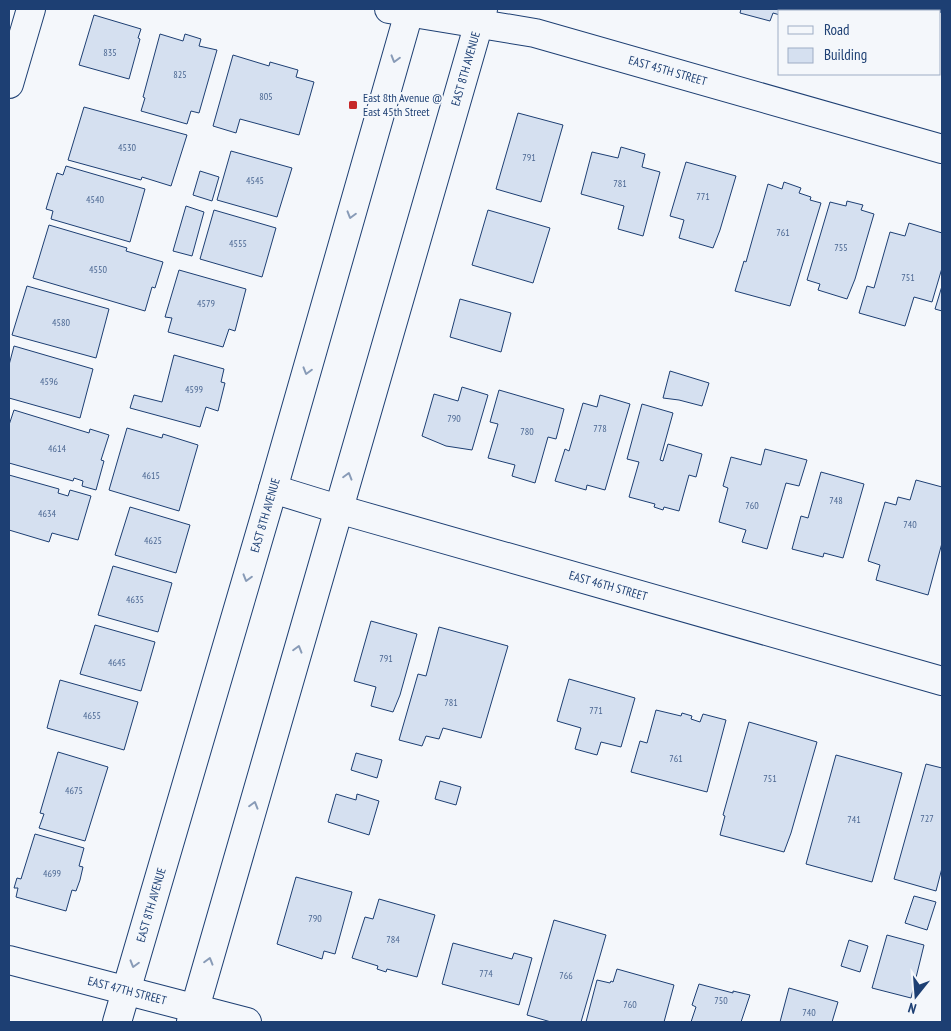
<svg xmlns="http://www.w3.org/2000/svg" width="951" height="1031" font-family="'PT Sans Narrow',sans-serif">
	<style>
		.building { fill: #d5e0f0; stroke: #1d3f73 }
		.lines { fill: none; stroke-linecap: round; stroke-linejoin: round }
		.minor-casing { stroke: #1d3f73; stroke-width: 30 }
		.major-casing { stroke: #1d3f73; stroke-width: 30 }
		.minor { stroke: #f4f7fb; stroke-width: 28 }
		.major { stroke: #f4f7fb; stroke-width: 28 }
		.oneway { stroke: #889bb7 }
		.poi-dot { fill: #c62828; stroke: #f4f7fb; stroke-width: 2 }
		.labels { text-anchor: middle; stroke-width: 4; stroke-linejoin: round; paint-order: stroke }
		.number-label { font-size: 10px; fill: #4b6792 }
		.street-label { font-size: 12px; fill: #1d3f73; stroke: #f4f7fb }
		.poi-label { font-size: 12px; fill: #1d3f73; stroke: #f4f7fb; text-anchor: start }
	</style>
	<rect width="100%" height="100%" fill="#f4f7fb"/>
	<!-- building -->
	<g class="building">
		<path d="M741 9H794L793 11H780V15L773 13 770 21 740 13Z"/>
		<path d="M806 9H872L871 11H812Z"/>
		<path d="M886 9H941L940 13V11H886Z"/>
		<path d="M94 15 141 29 138 38 140 39 129 79 79 65Z"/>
		<path d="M160 34 183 41 185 34 201 39 199 46 217 50 199 113 191 111 187 124 141 111 145 98 143 97Z"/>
		<path d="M233 55 269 66 270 62 298 70 296 77 314 82 299 135 240 119 236 133 213 126Z"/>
		<path d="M84 107 187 135 171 186 142 177 141 180 68 160Z"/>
		<path d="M518 113 563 125 541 202 496 189Z"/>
		<path d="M621 147 645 154 642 167 660 172 643 236 618 229 624 206 581 194 592 152 618 158Z"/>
		<path d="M231 151 292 168 277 217 217 200Z"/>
		<path d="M686 162 736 176 720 230 713 248 679 238 684 220 670 216Z"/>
		<path d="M66 166 145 189 130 242 51 219 53 211 46 209 57 173 63 175Z"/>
		<path d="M200 171 219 177 212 201 193 195Z"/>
		<path d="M784 182 801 188 799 193 811 197 810 200 821 203 790 306 735 291 744 261 746 262 768 184 782 189Z"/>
		<path d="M847 201 863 205 861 210 874 214 855 279 847 299 818 290 820 284 807 280 830 202 846 206Z"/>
		<path d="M186 206 204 212 192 256 173 251Z"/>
		<path d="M214 210 276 228 262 277 200 259Z"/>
		<path d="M488 210 550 228 533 283 472 265Z"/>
		<path d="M909 223 942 233V268L932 302 914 297 905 326 859 313 867 286 874 288 890 232 905 236Z"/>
		<path d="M49 225 127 248 126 251 163 262 155 288 152 287 145 311 33 278Z"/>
		<path d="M179 270 246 289 235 331 229 329 223 347 168 332 172 318 165 317Z"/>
		<path d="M27 286 109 309 96 358 12 335Z"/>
		<path d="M942 286V311L935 309Z"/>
		<path d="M460 299 511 313 501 352 450 337Z"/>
		<path d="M14 346 93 369 80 418 9 398V365Z"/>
		<path d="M174 355 224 369 221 382 225 383 218 411 206 407 200 427 130 408 134 395 162 402Z"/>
		<path d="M670 371 709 383 702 406 679 400 663 398Z"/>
		<path d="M462 387 488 395 472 450 446 446 422 436 434 394 458 401Z"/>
		<path d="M499 390 564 409 556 439 548 437 535 483 512 476 515 465 488 458 498 424 490 422Z"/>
		<path d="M600 395 630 404 605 490 587 485 586 490 555 481 565 449 569 451 583 403 597 407Z"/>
		<path d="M642 404 673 413 660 460 663 461 668 444 702 454 696 477 689 475 679 511 664 507 663 510 654 507 655 504 629 497 639 462 627 459Z"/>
		<path d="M14 410 89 433 90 429 109 435 101 460 104 461 96 490 82 486 83 481 74 478 73 481 9 463V425Z"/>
		<path d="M127 428 162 438 163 434 198 445 179 511 109 490Z"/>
		<path d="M765 449 807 460 799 486 786 483 767 549 742 542 746 530 719 522 728 488 723 486 731 457 761 465Z"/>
		<path d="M821 472 864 484 843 558 824 553 823 557 792 549 801 516 808 518Z"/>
		<path d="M9 475 59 489 58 493 68 496 70 490 91 496 78 540 52 533 49 542 9 530Z"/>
		<path d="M916 480 942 487V543L928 595 876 580 880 565 868 561 885 502 896 505 898 497 910 500Z"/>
		<path d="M130 507 190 525 176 573 115 555Z"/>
		<path d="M113 566 172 583 158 632 98 615Z"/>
		<path d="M371 621 417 634 400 695 393 712 371 706 376 687 354 681Z"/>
		<path d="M95 625 155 642 141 691 80 674Z"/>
		<path d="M439 627 508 646 481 738 443 728 439 739 426 736 422 746 399 740 418 674 426 676Z"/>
		<path d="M569 679 635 698 621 747 601 742 597 755 575 749 581 728 557 721Z"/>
		<path d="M60 680 138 702 124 750 47 728Z"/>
		<path d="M656 710 681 716 682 713 692 716 691 719 700 722 703 714 726 720 707 792 631 772 640 741 647 743Z"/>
		<path d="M749 722 817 742 791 833 784 852 720 835 725 816 723 815Z"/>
		<path d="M58 752 108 767 85 841 39 828 44 814 40 813Z"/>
		<path d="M356 753 382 760 377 778 351 770Z"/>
		<path d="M836 755 902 773 872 882 806 864Z"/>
		<path d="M926 764 942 768V868L936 891 894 879Z"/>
		<path d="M440 781 461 787 456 805 435 799Z"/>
		<path d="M336 794 356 800 357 794 379 801 369 835 328 822Z"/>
		<path d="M35 834 84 848 79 866 83 867 80 880 76 891 72 890 66 911 16 897 18 888H14L17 878 21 879Z"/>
		<path d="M296 877 352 892 335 954 324 951 322 959 277 944Z"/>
		<path d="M914 896 936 902 927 930 905 923Z"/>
		<path d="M379 899 435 915 417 977 387 969 386 972 377 969 378 966 352 958 365 917 373 919Z"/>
		<path d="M554 920 606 935 581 1022H551L527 1015Z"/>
		<path d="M887 935 924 945 911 998 872 988Z"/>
		<path d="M849 940 868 946 860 972 841 966Z"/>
		<path d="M453 943 512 959 514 953 532 958 519 1005 442 984Z"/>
		<path d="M617 969 674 985 664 1022H586L597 980 610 983 611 981 613 982Z"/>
		<path d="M699 984 733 993V991L750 995 741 1022H691L696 1007 692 1005Z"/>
		<path d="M789 988 838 1002 832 1022H780Z"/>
	</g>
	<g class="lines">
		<!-- minor casing -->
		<g class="minor-casing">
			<g id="minor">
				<path id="s1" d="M389 9 535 33 942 149"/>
				<path d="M9 84 31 9"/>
				<path id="s2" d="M273 489 338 509 942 681"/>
				<path id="s3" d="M9 960 247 1022"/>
			</g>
		</g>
		<!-- major casing -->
		<g class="major-casing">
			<g id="major">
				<path id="s4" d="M117 1022 273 489 410 9"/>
				<path id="s5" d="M191 1022 483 9"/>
			</g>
		</g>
		<!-- minor -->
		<use href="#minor" class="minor"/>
		<!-- major -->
		<use href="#major" class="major"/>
	</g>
	<!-- one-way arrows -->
	<defs><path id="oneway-chevron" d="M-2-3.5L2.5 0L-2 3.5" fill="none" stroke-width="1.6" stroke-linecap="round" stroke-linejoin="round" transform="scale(1.25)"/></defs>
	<g class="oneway">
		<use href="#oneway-chevron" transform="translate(395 59) rotate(106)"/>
		<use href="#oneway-chevron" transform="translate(351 215) rotate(106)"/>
		<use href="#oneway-chevron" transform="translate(307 371) rotate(106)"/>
		<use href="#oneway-chevron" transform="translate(348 476) rotate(-74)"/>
		<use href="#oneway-chevron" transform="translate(247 578) rotate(106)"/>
		<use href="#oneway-chevron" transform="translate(298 649) rotate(-74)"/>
		<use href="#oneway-chevron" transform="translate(254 805) rotate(-74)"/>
		<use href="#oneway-chevron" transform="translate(209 961) rotate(-74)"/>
		<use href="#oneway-chevron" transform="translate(134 964) rotate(106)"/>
	</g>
	<!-- markers -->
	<rect class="poi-dot" x="348" y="100" width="10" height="10" rx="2.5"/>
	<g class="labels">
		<!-- number labels -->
		<g class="number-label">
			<text x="110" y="56">835</text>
			<text x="180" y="78">825</text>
			<text x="266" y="100">805</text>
			<text x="127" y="151">4530</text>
			<text x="529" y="161">791</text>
			<text x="255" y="184">4545</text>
			<text x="620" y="187">781</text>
			<text x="703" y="200">771</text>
			<text x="95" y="203">4540</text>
			<text x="783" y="236">761</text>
			<text x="238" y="247">4555</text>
			<text x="841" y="251">755</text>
			<text x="98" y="273">4550</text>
			<text x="908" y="281">751</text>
			<text x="206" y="307">4579</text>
			<text x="61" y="326">4580</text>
			<text x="49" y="385">4596</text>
			<text x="194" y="393">4599</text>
			<text x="454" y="422">790</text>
			<text x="600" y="432">778</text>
			<text x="527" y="435">780</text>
			<text x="57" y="452">4614</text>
			<text x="151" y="479">4615</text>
			<text x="836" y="504">748</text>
			<text x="752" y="509">760</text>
			<text x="47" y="517">4634</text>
			<text x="910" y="528">740</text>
			<text x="153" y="544">4625</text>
			<text x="135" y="603">4635</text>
			<text x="386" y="662">791</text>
			<text x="117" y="666">4645</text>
			<text x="451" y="706">781</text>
			<text x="596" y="714">771</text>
			<text x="92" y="719">4655</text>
			<text x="676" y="762">761</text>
			<text x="770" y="782">751</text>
			<text x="74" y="794">4675</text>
			<text x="927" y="822">727</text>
			<text x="854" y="823">741</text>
			<text x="52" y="877">4699</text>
			<text x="315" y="922">790</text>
			<text x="393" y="943">784</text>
			<text x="486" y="977">774</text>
			<text x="566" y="979">766</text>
			<text x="721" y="1004">750</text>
			<text x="630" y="1008">760</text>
			<text x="809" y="1016">740</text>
		</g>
		<!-- street labels -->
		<g class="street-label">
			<text dy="4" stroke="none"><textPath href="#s5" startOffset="992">EAST 8TH AVENUE</textPath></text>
			<text dy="4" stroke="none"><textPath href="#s1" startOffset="286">EAST 45TH STREET</textPath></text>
			<text dy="4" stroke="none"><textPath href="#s4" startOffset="528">EAST 8TH AVENUE</textPath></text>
			<text dy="4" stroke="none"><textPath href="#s2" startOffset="349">EAST 46TH STREET</textPath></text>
			<text dy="4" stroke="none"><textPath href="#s4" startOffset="122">EAST 8TH AVENUE</textPath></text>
			<text dy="4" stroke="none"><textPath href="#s3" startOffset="122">EAST 47TH STREET</textPath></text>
		</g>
		<!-- poi labels -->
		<g class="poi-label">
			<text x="363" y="102">East 8th Avenue @<tspan x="363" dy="14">East 45th Street</tspan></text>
		</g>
	</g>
	<!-- border -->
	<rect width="951" height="1031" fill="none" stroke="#1d3f73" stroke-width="20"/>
	<!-- legend -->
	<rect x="778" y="10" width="162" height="65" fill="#f4f7fb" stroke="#9eadc5"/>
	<rect x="788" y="26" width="25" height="8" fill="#f4f7fb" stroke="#9eadc5"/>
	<text x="824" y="35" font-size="15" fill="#1d3f73">Road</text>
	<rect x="788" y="48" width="25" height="15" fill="#d5e0f0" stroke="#9eadc5"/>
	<text x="824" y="60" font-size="15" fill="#1d3f73">Building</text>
	<!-- north arrow -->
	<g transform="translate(916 996) rotate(197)" stroke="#f4f7fb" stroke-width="4" paint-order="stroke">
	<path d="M0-4L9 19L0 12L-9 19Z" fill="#1d3f73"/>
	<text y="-8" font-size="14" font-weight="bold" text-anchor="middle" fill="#1d3f73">N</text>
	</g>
</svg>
